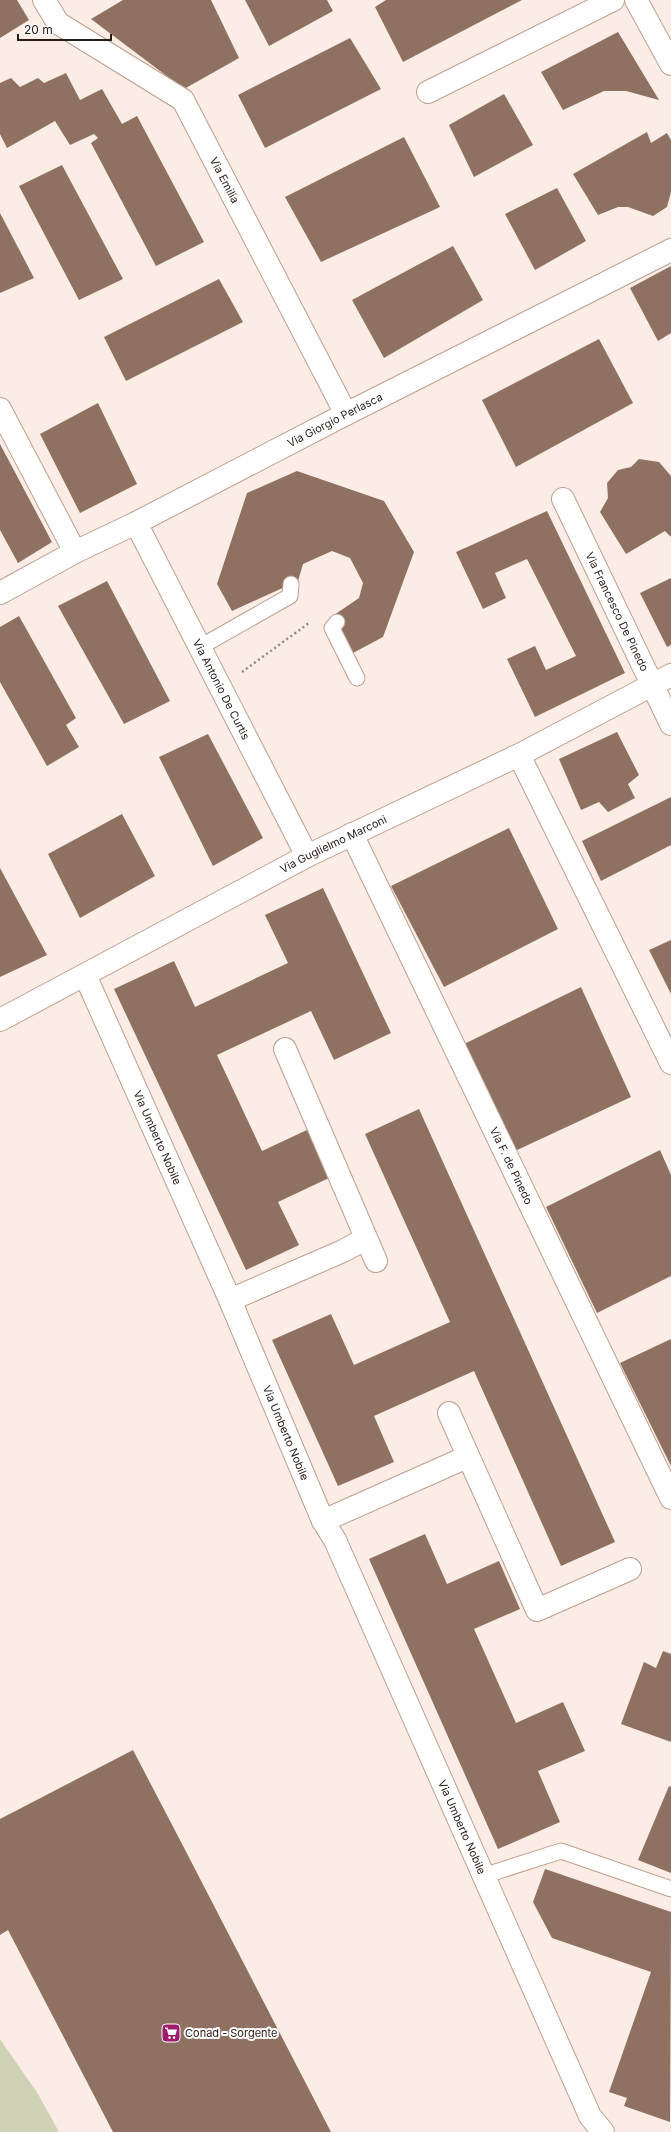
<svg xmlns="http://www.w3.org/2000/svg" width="671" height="2132" font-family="Inter,sans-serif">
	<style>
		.green { fill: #cfd2b5 }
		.building { fill: #8f7162 }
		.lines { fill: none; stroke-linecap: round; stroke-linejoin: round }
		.lane-casing { stroke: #be9e8e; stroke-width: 17 }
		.street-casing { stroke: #be9e8e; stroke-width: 24 }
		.path { stroke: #968982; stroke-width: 2.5; stroke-dasharray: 2 3; stroke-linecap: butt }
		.lane { stroke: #fff; stroke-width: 15 }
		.street { stroke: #fff; stroke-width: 22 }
		.labels { text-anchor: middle; stroke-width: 4; stroke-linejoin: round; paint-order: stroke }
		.street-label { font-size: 11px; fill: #271b15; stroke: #fdfdfd }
		.poi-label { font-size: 11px; fill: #271b15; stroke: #fdfdfd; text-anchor: start }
	</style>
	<rect width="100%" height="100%" fill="#fbede6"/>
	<!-- green -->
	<path class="green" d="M0 2039 38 2094 59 2132H0Z"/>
	<!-- building -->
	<g class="building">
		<path d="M0 0H17L29 20 0 38Z"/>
		<path d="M123 0H211L239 58 184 89 91 19Z"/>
		<path d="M245 0H327L333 11 269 46Z"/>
		<path d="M386 0H522L403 62 375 7Z"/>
		<path d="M618 32 659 100 626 91H604L563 110 541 72Z"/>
		<path d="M350 38 381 89 265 148 238 95Z"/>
		<path d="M66 73 80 100 102 89 122 124 137 116 204 242 156 266 91 143 98 138 94 134 70 145 55 121 7 148 0 134V83L11 78 20 87 38 78 44 83Z"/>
		<path d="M504 94 533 145 474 177 449 125Z"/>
		<path d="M647 132 651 143 667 133 671 140V192L667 207 653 216 628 207H618L598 215 573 174Z"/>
		<path d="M404 137 440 207 321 262 285 197Z"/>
		<path d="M62 165 123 279 79 300 19 186Z"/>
		<path d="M557 188 586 241 535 270 505 214Z"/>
		<path d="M0 213 34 278 0 293Z"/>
		<path d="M453 246 483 300 384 358 352 300Z"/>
		<path d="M671 266V333L658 341 630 288Z"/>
		<path d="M219 279 243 322 126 381 104 337Z"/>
		<path d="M599 339 633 403 516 467 482 400Z"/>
		<path d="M98 403 137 484 80 513 40 434Z"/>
		<path d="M0 444 52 542 18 563 0 530Z"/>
		<path d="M639 459 659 462 671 476V537L665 531 626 554 600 512 608 498 607 483 618 470 631 467Z"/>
		<path d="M297 471 384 501 414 552 383 637 353 653 334 615 359 598 363 583 350 558 332 551 303 564 298 581 232 611 217 584 247 493Z"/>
		<path d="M547 511 625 673 535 717 507 659 535 646 546 670 576 656 527 559 495 573 506 598 483 609 456 552Z"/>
		<path d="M671 578V645L667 647 640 593Z"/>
		<path d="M107 581 170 701 124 724 58 606Z"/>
		<path d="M19 616 76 718 66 725 79 747 47 766 0 682V627Z"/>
		<path d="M617 732 639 775 628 784 635 798 608 812 599 802 581 810 559 759Z"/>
		<path d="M208 734 263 838 213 866 159 757Z"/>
		<path d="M671 797V845L601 881 582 841Z"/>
		<path d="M122 814 155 876 80 918 48 854Z"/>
		<path d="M509 828 558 929 444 987 391 886Z"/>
		<path d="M0 868 47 955 0 977Z"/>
		<path d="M323 888 391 1033 334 1060 311 1011 217 1055 262 1151 309 1129 331 1177 278 1202 299 1245 246 1270 114 989 174 961 195 1007 288 963 265 915Z"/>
		<path d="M671 940V994L649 950Z"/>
		<path d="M581 987 631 1097 515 1151 462 1045Z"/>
		<path d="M419 1109 615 1542 561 1566 474 1371 374 1416 394 1462 338 1486 272 1340 331 1314 354 1365 450 1322 365 1134Z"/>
		<path d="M660 1150 671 1175V1276L597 1313 546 1207Z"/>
		<path d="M671 1339V1466L620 1363Z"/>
		<path d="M425 1534 447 1584 499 1561 520 1609 474 1629 516 1723 563 1702 585 1751 538 1771 560 1822 498 1849 369 1559Z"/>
		<path d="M663 1651 671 1654V1742L621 1724 644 1662 656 1668Z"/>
		<path d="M133 1750 181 1842 331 2132H113L8 1930 0 1935V1819Z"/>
		<path d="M669 1786 671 1787V1873L638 1860Z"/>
		<path d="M545 1869 671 1912 670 2122 624 2106 627 2098 609 2092 651 1972 552 1938 533 1902Z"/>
	</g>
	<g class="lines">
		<!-- lane casing -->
		<g class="lane-casing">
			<g id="lane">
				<path d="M337 622 332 628 357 678"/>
				<path d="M200 647 290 596 291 584"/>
				<path d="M483 1876 561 1851 671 1889"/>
			</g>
		</g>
		<!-- street casing -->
		<g class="street-casing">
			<g id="street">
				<path id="s1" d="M44 0 58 23 183 100 346 414"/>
				<path d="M636 0 671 64"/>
				<path d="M428 92 613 0"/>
				<path d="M0 409 75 552"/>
				<path id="s2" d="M563 499 671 724"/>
				<path id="s3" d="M136 523 307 856"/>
				<path id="s4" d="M0 593 75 552 136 523 346 414 671 250"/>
				<path d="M519 755 671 1063"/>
				<path id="s5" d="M352 834 671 1498"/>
				<path id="s6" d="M85 975 230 1300 323 1521 335 1540 590 2116 603 2132"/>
				<path id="s7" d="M0 1020 307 856 519 755 671 675"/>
				<path d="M285 1049 376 1261"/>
				<path d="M230 1300 343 1251 365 1239"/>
				<path d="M449 1413 537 1610 630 1569"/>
				<path d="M323 1521 467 1457"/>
			</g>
		</g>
		<!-- path -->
		<path class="path" d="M242 672 309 623"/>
		<!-- lane -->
		<use href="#lane" class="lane"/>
		<!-- street -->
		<use href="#street" class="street"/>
	</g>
	<!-- icons -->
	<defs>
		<g id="supermarket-square" transform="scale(1)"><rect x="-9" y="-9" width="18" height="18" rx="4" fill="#9f1c6d" stroke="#fdfdfd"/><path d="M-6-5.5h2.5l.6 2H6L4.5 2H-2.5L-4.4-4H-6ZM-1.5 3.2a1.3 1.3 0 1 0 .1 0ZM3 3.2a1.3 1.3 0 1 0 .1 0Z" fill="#fff"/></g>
	</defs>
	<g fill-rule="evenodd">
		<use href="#supermarket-square" x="171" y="2033"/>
	</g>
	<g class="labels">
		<!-- street labels -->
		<g class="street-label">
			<text dy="4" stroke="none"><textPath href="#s1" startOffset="264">Via Emilia</textPath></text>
			<text dy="4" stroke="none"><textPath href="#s4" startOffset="377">Via Giorgio Perlasca</textPath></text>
			<text dy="4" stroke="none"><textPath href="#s2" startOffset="125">Via Francesco De Pinedo</textPath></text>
			<text dy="4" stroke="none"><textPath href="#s3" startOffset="187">Via Antonio De Curtis</textPath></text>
			<text dy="4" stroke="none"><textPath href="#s7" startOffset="377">Via Guglielmo Marconi</textPath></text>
			<text dy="4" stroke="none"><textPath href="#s6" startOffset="178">Via Umberto Nobile</textPath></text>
			<text dy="4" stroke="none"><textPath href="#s5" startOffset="368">Via F. de Pinedo</textPath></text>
			<text dy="4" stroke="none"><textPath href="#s6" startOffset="500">Via Umberto Nobile</textPath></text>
			<text dy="4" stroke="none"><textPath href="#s6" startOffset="932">Via Umberto Nobile</textPath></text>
		</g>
		<!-- poi labels -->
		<g class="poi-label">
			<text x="185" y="2037">Conad - Sorgente</text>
		</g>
	</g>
	<!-- scale -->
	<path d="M18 34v6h93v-6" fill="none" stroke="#271b15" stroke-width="2"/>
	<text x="24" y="34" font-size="12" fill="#271b15" stroke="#fdfdfd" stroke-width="3" paint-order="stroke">20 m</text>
</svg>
